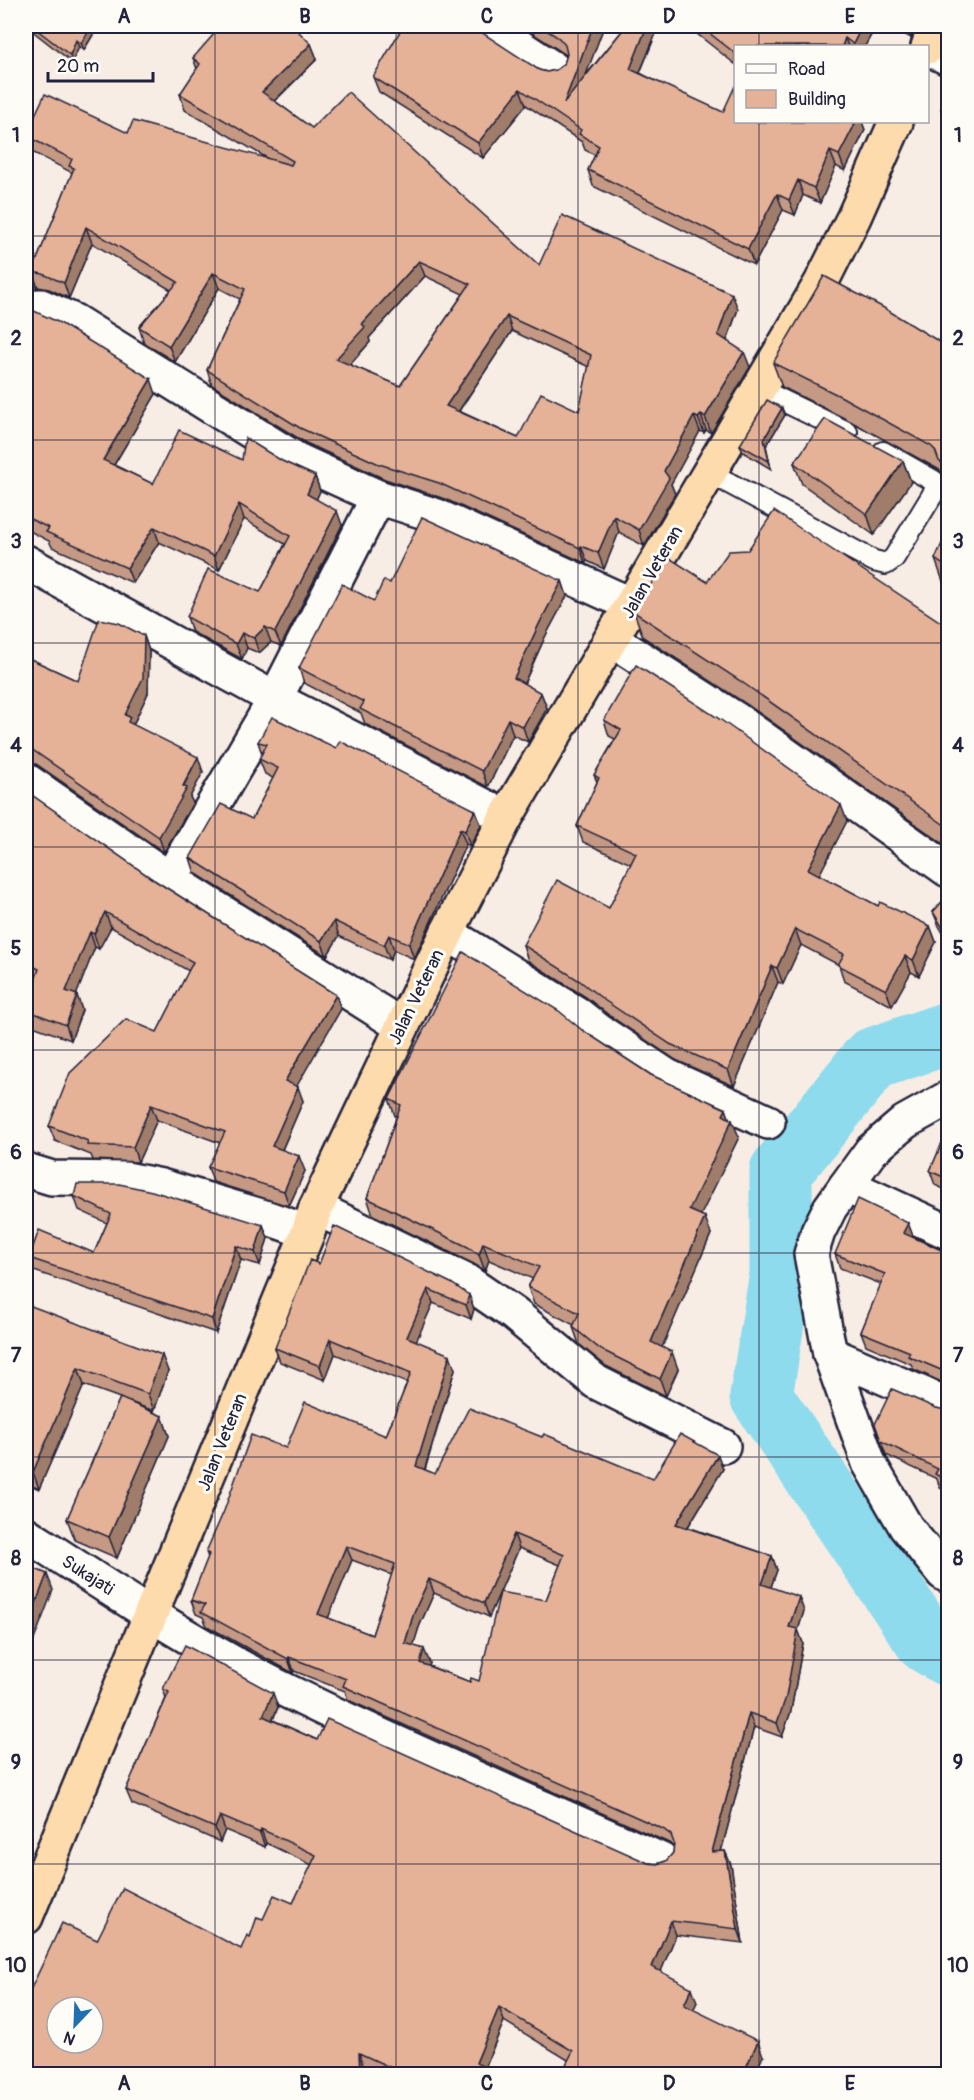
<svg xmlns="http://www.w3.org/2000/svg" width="974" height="2100" font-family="Pangolin,sans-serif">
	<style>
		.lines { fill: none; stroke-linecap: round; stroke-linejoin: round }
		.river { stroke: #8edbee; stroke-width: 63 }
		.service-casing { stroke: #22223b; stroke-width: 24 }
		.minor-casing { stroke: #22223b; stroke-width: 38 }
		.trunk-casing { stroke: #22223b; stroke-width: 38 }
		.service { stroke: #fdfcf7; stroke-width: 20 }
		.minor { stroke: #fdfcf7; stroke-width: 33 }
		.trunk { stroke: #fedbac; stroke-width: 33 }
		.wall { fill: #c59983; stroke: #22223b; stroke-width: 1.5; fill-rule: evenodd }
		.shaded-wall { fill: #a07d6a; stroke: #22223b; stroke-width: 1.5 }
		.building { fill: #e5b298; stroke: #22223b; stroke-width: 1.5; fill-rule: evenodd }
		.grid { fill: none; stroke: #22223b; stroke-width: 1.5; stroke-opacity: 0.55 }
		.labels { text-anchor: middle; stroke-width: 6; stroke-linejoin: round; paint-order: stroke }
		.street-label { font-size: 18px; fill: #22223b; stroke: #fdfcf7 }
		.neatline { fill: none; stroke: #22223b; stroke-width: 2 }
		.grid-label { font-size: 20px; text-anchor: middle; font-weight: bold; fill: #22223b }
	</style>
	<rect width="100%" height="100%" fill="#f8ede4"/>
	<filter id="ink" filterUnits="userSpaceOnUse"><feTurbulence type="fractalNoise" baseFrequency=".0167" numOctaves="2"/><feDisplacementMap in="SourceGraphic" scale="12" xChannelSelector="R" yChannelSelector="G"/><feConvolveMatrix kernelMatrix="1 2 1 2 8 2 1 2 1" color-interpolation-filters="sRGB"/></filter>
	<g filter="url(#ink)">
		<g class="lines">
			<!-- river -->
			<path class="river" d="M948 1033 872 1059 781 1171V1274L761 1396 927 1642 948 1655"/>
			<!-- service casing -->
			<g class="service-casing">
				<g id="service">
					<path d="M759 389 847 432"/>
					<path d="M710 473 874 561 886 564 894 558 936 489 934 481 883 452"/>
				</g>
			</g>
			<!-- minor casing -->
			<g class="minor-casing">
				<g id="minor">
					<path d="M488 26 554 69"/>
					<path d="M928 48 948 58"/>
					<path d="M26 307 41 306 74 321 297 460 378 497 437 516 632 605"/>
					<path d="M26 562 275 699 506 817"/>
					<path d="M612 640 737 720 948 870"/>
					<path d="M26 780 170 879 402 1026"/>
					<path d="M170 879 275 699 378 497"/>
					<path d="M447 933 576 1013 599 1031 667 1076 768 1122"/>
					<path d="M26 1170 52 1178 126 1179 161 1186 265 1217 308 1232"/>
					<path d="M845 1187 871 1151 905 1122 948 1098"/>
					<path d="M316 1208 466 1281 514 1314 596 1382 723 1446"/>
					<path d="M948 1232 866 1194 845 1187 830 1208 818 1232 811 1254 830 1354 869 1463 906 1527 943 1573 948 1576"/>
					<path d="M830 1354 948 1405"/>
					<path d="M26 1534C107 1587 188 1641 275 1685 401 1748 532 1802 661 1860"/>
				</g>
			</g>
			<!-- trunk casing -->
			<g class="trunk-casing">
				<g id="trunk">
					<path d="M928 47 935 26"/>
					<path d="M26 1917 308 1232 316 1208 447 933 506 817 821 283 854 217 896 122"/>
				</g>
			</g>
			<!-- service -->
			<use href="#service" class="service"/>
			<!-- minor -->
			<use href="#minor" class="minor"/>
			<!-- trunk -->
			<use href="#trunk" class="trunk"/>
		</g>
		<!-- wall -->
		<g class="wall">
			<path d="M26 26H97V28L84 50 79 47 72 62Z"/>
			<path d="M521 26H604L585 76 626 26H659L640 73 735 122H862L865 130 845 171 836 166 820 203 803 195 795 215 783 210 754 265 593 186 588 170 595 155 585 150 582 142 526 105 483 158 379 92 373 77 539 70 547 72 556 70 564 64 567 56 565 54Z"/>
			<path d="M687 26H876L865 46H735V64Z"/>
			<path d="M889 26H915L911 38Z"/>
			<path d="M311 44 317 59 275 101 312 128 539 265 738 309 727 341 750 367 711 433 706 430 704 433 700 431 671 484 675 494 644 546 619 532 604 569 587 561 585 563 445 499 385 479 306 443 212 385 207 370 240 299 219 288 175 362 144 343 139 327 171 290 92 243 69 298 49 289 38 287 32 272 72 173 71 172 30 151 26 139V134L128 133 267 158 185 110 180 94 197 69 193 58ZM425 276 463 294 400 386 350 365 370 342 369 338ZM512 331 589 367 579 411 518 438 459 411Z"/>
			<path d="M948 93V126L947 125 941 109Z"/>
			<path d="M26 270 31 273 37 288 26 289Z"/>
			<path d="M26 310 156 394 114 465 153 484 242 460 282 461 315 476 320 491 316 500 342 525 281 646 271 642 259 653 247 648 242 659 192 632 187 617 260 592 285 544 244 519 219 570 159 542 133 583 52 547 49 541 26 529Z"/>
			<path d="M948 347V486L943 474 940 470 850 421 782 387 773 363Z"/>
			<path d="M785 415 766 446 771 469 743 452 740 445Z"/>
			<path d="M903 461 911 482 874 535 802 484 794 463Z"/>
			<path d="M948 531V587L944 584 935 559Z"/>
			<path d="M562 581 567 596 545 637 524 684 541 693 547 708 528 742 513 735 488 787 365 724 361 713 304 683 299 668 374 601Z"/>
			<path d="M707 582 948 627V847L748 705 643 637 634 612Z"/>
			<path d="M144 636 149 651 148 693 133 725 203 772 190 797 193 803 164 852 36 764 26 762V657L78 681Z"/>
			<path d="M604 720 847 821 819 875 878 906 930 926 936 942 919 976 911 972 892 1006 844 981 839 965 801 945 783 984 778 982 734 1086 676 1060 610 1016 586 997 528 961 523 945 609 908 631 864 583 842 577 826 597 782 594 775 615 739 609 736Z"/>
			<path d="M258 742 336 748 475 810 481 825 470 846 466 844 414 959 394 950 390 960 339 936 327 956 195 873 190 858 252 819 273 778 265 774 259 759 262 754Z"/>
			<path d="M26 791 154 880 336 995 341 1009 296 1086 303 1101 282 1150 305 1171 289 1206 213 1182 208 1167 220 1143 157 1120 138 1162 93 1160 91 1155 55 1141 49 1126 157 1032 189 971 111 927 99 949 95 947 76 995 82 1010 71 1040 30 1025 26 1013V1007L35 980 26 976Z"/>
			<path d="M948 895V942L939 926 933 912Z"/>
			<path d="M582 1030 651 1075 726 1109 729 1118 739 1137 700 1215 711 1234 662 1347 678 1369 666 1396 606 1366 579 1344 573 1327 574 1325 534 1304 528 1287 533 1279 489 1260 485 1271 474 1264 373 1215 367 1198 397 1116H395L389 1099Z"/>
			<path d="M948 1129V1191L935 1185 930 1171Z"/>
			<path d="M74 1196 263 1225 268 1238 260 1265 241 1260 216 1333 34 1271 29 1258 94 1253 107 1223 79 1210Z"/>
			<path d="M908 1223 913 1237 948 1253V1385L913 1369 911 1364 866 1345 861 1332 881 1284 840 1268 835 1254Z"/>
			<path d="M319 1264 469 1295 474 1309 471 1319 433 1303 416 1341 455 1369 425 1470 435 1474 653 1479 723 1469 688 1527 772 1556 777 1570 771 1587 804 1611 798 1630 803 1643 791 1711 782 1737 754 1727 721 1852 725 1851 731 1865 743 1943 676 1935 661 1971 697 2002 693 2010 763 2056 568 2060 504 2021 485 2068 499 2074H379L97 1940 241 1949 263 1919 293 1903 312 1865 266 1843 265 1847 225 1830 220 1842 132 1804 126 1790 166 1698 163 1689 278 1707 273 1720 317 1740 648 1863 657 1864 666 1861 673 1853 674 1847 669 1843 348 1700 345 1691 294 1671 293 1673 207 1626 203 1617 196 1614 191 1600 208 1558 206 1552 286 1448 386 1436 407 1383 335 1354 325 1380 280 1362 275 1348ZM519 1548 560 1565 546 1600 479 1681 470 1682 429 1666 430 1663 413 1645 419 1627 434 1593 489 1617ZM352 1560 392 1575 372 1635 328 1618Z"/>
			<path d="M26 1320 168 1371 154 1411 130 1402 162 1416 169 1436 117 1558 75 1540 67 1519 120 1398 84 1385 39 1489 26 1483Z"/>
			<path d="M936 1408 945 1410 948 1408V1492L940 1488 937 1479 886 1455 875 1424Z"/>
			<path d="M948 1526V1549L944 1537Z"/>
		</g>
		<!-- shaded-wall -->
		<g class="shaded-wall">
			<path d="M92 26H97V28L84 50 81 43Z"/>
			<path d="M593 26H604L570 118 564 103Z"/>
			<path d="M647 26H659L635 84 630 69Z"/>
			<path d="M862 26H876L865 46H854L853 44Z"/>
			<path d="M907 26H915L911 38Z"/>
			<path d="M845 38 848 46H842Z"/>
			<path d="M76 40 79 47 72 62 70 55Z"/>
			<path d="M311 44 317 59 268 107 262 92Z"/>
			<path d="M520 89 526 105 483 158 478 143Z"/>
			<path d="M856 122H862L865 130 845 171 839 155Z"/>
			<path d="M830 151 836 166 820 203 814 188Z"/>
			<path d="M798 180 803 195 795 215 789 200Z"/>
			<path d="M777 194 783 210 754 265 748 249Z"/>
			<path d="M86 227 92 243 69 298 64 283Z"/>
			<path d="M419 261 425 276 369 338 370 342 341 374 336 359 362 324Z"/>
			<path d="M213 273 219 288 175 362 169 346Z"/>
			<path d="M732 294 738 309 723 351 718 335Z"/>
			<path d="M507 316 512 331 452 421 446 406Z"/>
			<path d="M744 352 750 367 711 433 705 417Z"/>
			<path d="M151 379 156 394 108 475 103 460Z"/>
			<path d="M782 408 785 415 766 446 771 469 769 461 764 439Z"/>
			<path d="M701 415 706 430 704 433 698 418Z"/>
			<path d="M694 416 700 431 671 484 675 494 644 546 639 530 664 471Z"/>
			<path d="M903 461 911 482 874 535 867 514Z"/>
			<path d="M315 476 320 491 312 509 307 494Z"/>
			<path d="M239 504 244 519 219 570 214 556Z"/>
			<path d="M337 511 342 525 281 646 275 632Z"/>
			<path d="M614 516 619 532 604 569 598 553Z"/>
			<path d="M154 527 159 542 133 583 127 568Z"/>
			<path d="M581 546 587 561 585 563 580 548Z"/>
			<path d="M562 581 567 596 545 637 519 694 514 678 540 622Z"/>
			<path d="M265 627 271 642 259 653 254 638Z"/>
			<path d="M242 633 247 648 242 659 236 644Z"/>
			<path d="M144 636 149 651 148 693 133 725V737L125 715Z"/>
			<path d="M541 693 547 708 528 742 523 727Z"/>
			<path d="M508 719 513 735 488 787 482 771Z"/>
			<path d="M198 757 203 772 190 797 193 803 164 852 159 837Z"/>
			<path d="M841 805 847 821 814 885 808 869Z"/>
			<path d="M475 810 481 825 470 846 465 831Z"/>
			<path d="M948 822V834L946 826Z"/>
			<path d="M460 829 466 844 414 959 409 944Z"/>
			<path d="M105 912 111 927 99 949 94 934Z"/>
			<path d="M334 921 339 936 327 956 321 941Z"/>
			<path d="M930 926 936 942 919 976 913 960Z"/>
			<path d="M795 929 801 945 783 984 777 968Z"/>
			<path d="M90 932 95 947 72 1006 66 991Z"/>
			<path d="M389 935 394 950 390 960 384 945Z"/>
			<path d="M905 956 911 972 892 1006 886 990Z"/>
			<path d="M772 966 778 982 734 1086 728 1070Z"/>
			<path d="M77 995 82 1010 71 1040 66 1025Z"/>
			<path d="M336 995 341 1009 291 1096 285 1081Z"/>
			<path d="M298 1087 303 1101 277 1161 272 1146Z"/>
			<path d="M151 1105 157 1120 138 1162 133 1147Z"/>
			<path d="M726 1109 731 1123 732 1120 739 1137 695 1227 689 1210 723 1115Z"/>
			<path d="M299 1156 305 1171 289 1206 284 1191Z"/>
			<path d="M705 1217 711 1234 657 1359 651 1342Z"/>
			<path d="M908 1223 913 1236 908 1247 903 1233Z"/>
			<path d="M263 1225 268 1238 260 1265 255 1252Z"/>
			<path d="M483 1243 489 1260 485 1271 479 1255Z"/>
			<path d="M236 1246 241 1260 216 1333 212 1319Z"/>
			<path d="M428 1289 433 1303 412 1351 407 1337Z"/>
			<path d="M469 1295 474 1309 471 1319 466 1305Z"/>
			<path d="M330 1339 335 1354 325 1380 320 1366Z"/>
			<path d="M672 1352 678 1369 666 1396 660 1379Z"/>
			<path d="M162 1355 168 1371 154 1411 148 1394Z"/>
			<path d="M450 1355 455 1369 421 1481 416 1466Z"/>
			<path d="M78 1368 84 1385 39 1489 33 1472Z"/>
			<path d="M162 1416 169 1436 117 1558 109 1537Z"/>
			<path d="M718 1455 723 1469 681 1538 676 1524Z"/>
			<path d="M514 1534 519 1548 489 1617 484 1603Z"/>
			<path d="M346 1546 352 1560 324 1628 318 1614Z"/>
			<path d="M772 1556 777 1570 767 1598 762 1584Z"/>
			<path d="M47 1574 53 1590 26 1661V1629Z"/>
			<path d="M429 1579 434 1593 419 1627 410 1657 405 1643 414 1612Z"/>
			<path d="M799 1597 804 1611 798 1630 803 1643 791 1711 782 1737 777 1723 789 1627Z"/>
			<path d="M424 1649 430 1663 425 1677 420 1663Z"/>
			<path d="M289 1657 294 1671 293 1673 288 1659Z"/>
			<path d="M273 1693 278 1707 268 1730 263 1716Z"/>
			<path d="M749 1713 754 1727 717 1867 712 1852Z"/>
			<path d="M26 1800 29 1809 26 1818Z"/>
			<path d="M220 1816 225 1830 220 1842 215 1828Z"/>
			<path d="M261 1829 266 1843 265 1847 260 1833Z"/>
			<path d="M725 1851 731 1865 743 1943 738 1929Z"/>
			<path d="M671 1921 676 1935 657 1981 652 1967Z"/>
			<path d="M692 1988 697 2002 689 2019 684 2005Z"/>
			<path d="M499 2007 504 2021 482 2074 476 2063Z"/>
			<path d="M758 2041 763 2056 755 2074H743Z"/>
			<path d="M359 2053 364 2068V2074H360Z"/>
		</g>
		<!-- building -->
		<g class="building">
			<path d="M32 26H92L81 43 76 40 70 55Z"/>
			<path d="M221 26H293L311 44 262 92 312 128 348 92 539 265 562 215 732 294 718 335 744 352 705 417 701 415 698 418 694 416 664 471 669 478 639 530 614 516 598 553 581 546 580 548 439 483 379 464 300 428 207 370 245 289 213 273 169 346 139 327 178 282 86 227 64 283 43 274 32 272 74 168 69 166 72 159 26 136V134L45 94 128 133 133 121 291 165 293 161 180 94 200 64 193 58ZM419 261 470 284 400 386 336 359 365 327 362 324ZM507 316 591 355 579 411 541 393 518 438 446 406Z"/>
			<path d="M403 26H472L539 70 547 72 556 70 564 64 567 54 565 45 559 38 540 26H593L564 103 626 26H647L630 69 723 112 735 86V122H856L839 155 830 151 814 188 798 180 789 200 777 194 748 249 588 170 599 146 579 134 581 130 520 89 478 143 373 77Z"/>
			<path d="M700 26H862L853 44 845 38 842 46H735V53Z"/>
			<path d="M948 93V112L941 109Z"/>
			<path d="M824 276 884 308 948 347V467L939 461 935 450 931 446 842 397 773 363Z"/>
			<path d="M26 310H32L60 323 151 379 103 460 153 484 179 430 242 460 245 438 282 461 315 476 307 494 337 511 275 632 265 627 254 638 242 633 236 644 187 617 208 569 260 592 290 536 239 504 214 556 154 527 127 568 46 532 49 528 26 517Z"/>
			<path d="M767 400 782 408 764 439 769 461 740 445Z"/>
			<path d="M825 419 903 461 867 514 794 463Z"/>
			<path d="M774 511 948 627V822L946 826 739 680 634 612 668 557 707 582 729 551 748 550Z"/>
			<path d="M422 517 562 581 540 622 514 678 541 693 523 727 508 719 482 771 360 709 364 702 299 668 342 584 374 601 384 580 390 583Z"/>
			<path d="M948 531V568L935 559Z"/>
			<path d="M99 619 119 623 144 636 143 678 125 715 130 717 128 722 198 757 183 786 187 788 159 837 31 749 26 748V657L78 681Z"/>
			<path d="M636 665 721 720 841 805 808 869 878 906 880 902 930 926 913 960 905 956 886 990 838 965 844 954 795 929 777 968 772 966 728 1070 670 1044 604 1000 580 981 523 945 557 880 609 908 636 853 577 826 599 778 594 775 621 730 604 720Z"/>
			<path d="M272 717 336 748 340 741 475 810 465 831 460 829 409 944 389 935 384 945 334 921 321 941 190 858 221 804 252 819 278 768 259 759 267 744 258 742Z"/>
			<path d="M26 791 154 880 336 995 285 1081 298 1087 272 1146 299 1156 284 1191 208 1167 225 1132 151 1105 133 1147 87 1145 88 1141 49 1126 70 1073 126 1019 157 1032 193 962 105 912 94 934 90 932 66 991 77 995 66 1025 26 1010V1007L39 969 26 963Z"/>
			<path d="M948 895V936L933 912Z"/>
			<path d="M463 952 559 1011 582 1030 651 1075 726 1109 723 1115 732 1120 689 1210 705 1217 651 1342 672 1352 660 1379 600 1349 573 1327 579 1313 528 1287 539 1267 483 1243 479 1255 468 1247 367 1198 401 1105 389 1099Z"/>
			<path d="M948 1129V1179L930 1171Z"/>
			<path d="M77 1184H119L152 1191 263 1225 255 1252 236 1246 212 1319 29 1258 39 1230 94 1253 111 1214 74 1196Z"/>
			<path d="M858 1199 908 1223 903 1233 948 1253V1373L908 1356 910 1352 861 1332 885 1274 835 1254Z"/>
			<path d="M334 1226 451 1283 469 1295 466 1305 428 1289 407 1337 450 1355 416 1466 435 1474 469 1408 542 1437 544 1434 653 1479 680 1434 718 1455 676 1524 772 1556 762 1584 799 1597 789 1627 798 1629 786 1697 777 1723 749 1713 712 1852 725 1851 738 1929 671 1921 652 1967 692 1988 684 2005 758 2041 743 2074H561L573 2051 499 2007 476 2063 499 2074H405L359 2053 360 2074H26V1999L62 1923 97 1940 123 1888 241 1949 247 1935 250 1937 257 1917 263 1919 274 1895 293 1903 316 1855 261 1829 260 1833 220 1816 215 1828 126 1790 169 1692 163 1689 185 1645 273 1693 263 1716 317 1740 327 1719 648 1863 657 1864 666 1861 673 1853 674 1843 671 1835 663 1829 343 1686 346 1679 289 1657 288 1659 201 1612 205 1605 191 1600 209 1554 206 1552 224 1511 251 1435 286 1448 305 1402 386 1436 411 1373 330 1339 320 1366 275 1348 310 1260 319 1264ZM514 1534 564 1555 546 1600 500 1592 479 1681 471 1678 470 1682 420 1663 424 1649 405 1643 414 1612 429 1579 484 1603ZM346 1546 395 1564 372 1635 318 1614ZM57 2007H93V2043H57Z"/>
			<path d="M31 1306 162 1355 148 1394 78 1368 33 1472 26 1469V1320Z"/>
			<path d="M892 1389 936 1408 945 1410 948 1408V1481L935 1474 938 1469 881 1441 875 1424Z"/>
			<path d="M120 1398 162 1416 109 1537 67 1519Z"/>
			<path d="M948 1526V1542L944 1537Z"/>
			<path d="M26 1565 47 1574 26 1629Z"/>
		</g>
	</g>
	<!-- grid -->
	<path class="grid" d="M215 26V2074M396 26V2074M578 26V2074M759 26V46M759 122V2074M26 236H948M26 440H948M26 643H948M26 847H948M26 1050H948M26 1253H948M26 1457H948M26 1660H948M26 1864H948"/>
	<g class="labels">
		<!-- street labels -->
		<g class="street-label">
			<text transform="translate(652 572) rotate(-60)" y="6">Jalan Veteran</text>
			<text transform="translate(416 997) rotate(-64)" y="6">Jalan Veteran</text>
			<text transform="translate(222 1442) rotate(-68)" y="6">Jalan Veteran</text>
			<text transform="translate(88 1575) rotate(33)" y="6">Sukajati</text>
		</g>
	</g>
	<!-- margin -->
	<rect width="974" height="2100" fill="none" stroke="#fdfcf7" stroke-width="66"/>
	<!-- legend -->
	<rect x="734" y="45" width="195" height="78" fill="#fdfcf7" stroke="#a5a5ac" stroke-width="1.5"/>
	<rect x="746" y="64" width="30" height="9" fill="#fdfcf7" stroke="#a5a5ac" stroke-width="1.5"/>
	<text x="788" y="75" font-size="18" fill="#22223b">Road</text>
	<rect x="746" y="90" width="30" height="18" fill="#e5b298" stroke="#a5a5ac" stroke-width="1.5"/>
	<text x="788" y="105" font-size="18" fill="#22223b">Building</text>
	<!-- north arrow -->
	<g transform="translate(75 2025) rotate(203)"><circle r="28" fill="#fdfcf7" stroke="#a5a5ac" stroke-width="1.5"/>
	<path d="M0-4.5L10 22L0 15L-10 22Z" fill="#1f6fb2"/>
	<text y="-9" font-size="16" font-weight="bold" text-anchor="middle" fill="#22223b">N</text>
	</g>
	<!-- scale -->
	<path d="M48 72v9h105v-9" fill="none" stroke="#22223b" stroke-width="3"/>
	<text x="57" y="72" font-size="18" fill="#22223b" stroke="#fdfcf7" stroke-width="4.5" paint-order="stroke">20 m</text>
	<rect x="33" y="33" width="908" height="2034" class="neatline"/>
	<g class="grid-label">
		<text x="124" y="23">A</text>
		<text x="305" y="23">B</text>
		<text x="487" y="23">C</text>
		<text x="669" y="23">D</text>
		<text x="850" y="23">E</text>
		<text x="16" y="142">1</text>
		<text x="958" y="142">1</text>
		<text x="16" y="345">2</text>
		<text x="958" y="345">2</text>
		<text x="16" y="548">3</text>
		<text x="958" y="548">3</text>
		<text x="16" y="752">4</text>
		<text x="958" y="752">4</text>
		<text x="16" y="955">5</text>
		<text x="958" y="955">5</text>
		<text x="16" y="1159">6</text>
		<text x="958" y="1159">6</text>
		<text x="16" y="1362">7</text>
		<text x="958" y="1362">7</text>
		<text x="16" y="1565">8</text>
		<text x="958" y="1565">8</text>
		<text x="16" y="1769">9</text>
		<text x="958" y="1769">9</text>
		<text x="16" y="1972">10</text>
		<text x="958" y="1972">10</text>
		<text x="124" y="2090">A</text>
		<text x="305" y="2090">B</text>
		<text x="487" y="2090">C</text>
		<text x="669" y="2090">D</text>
		<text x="850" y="2090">E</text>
	</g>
</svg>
